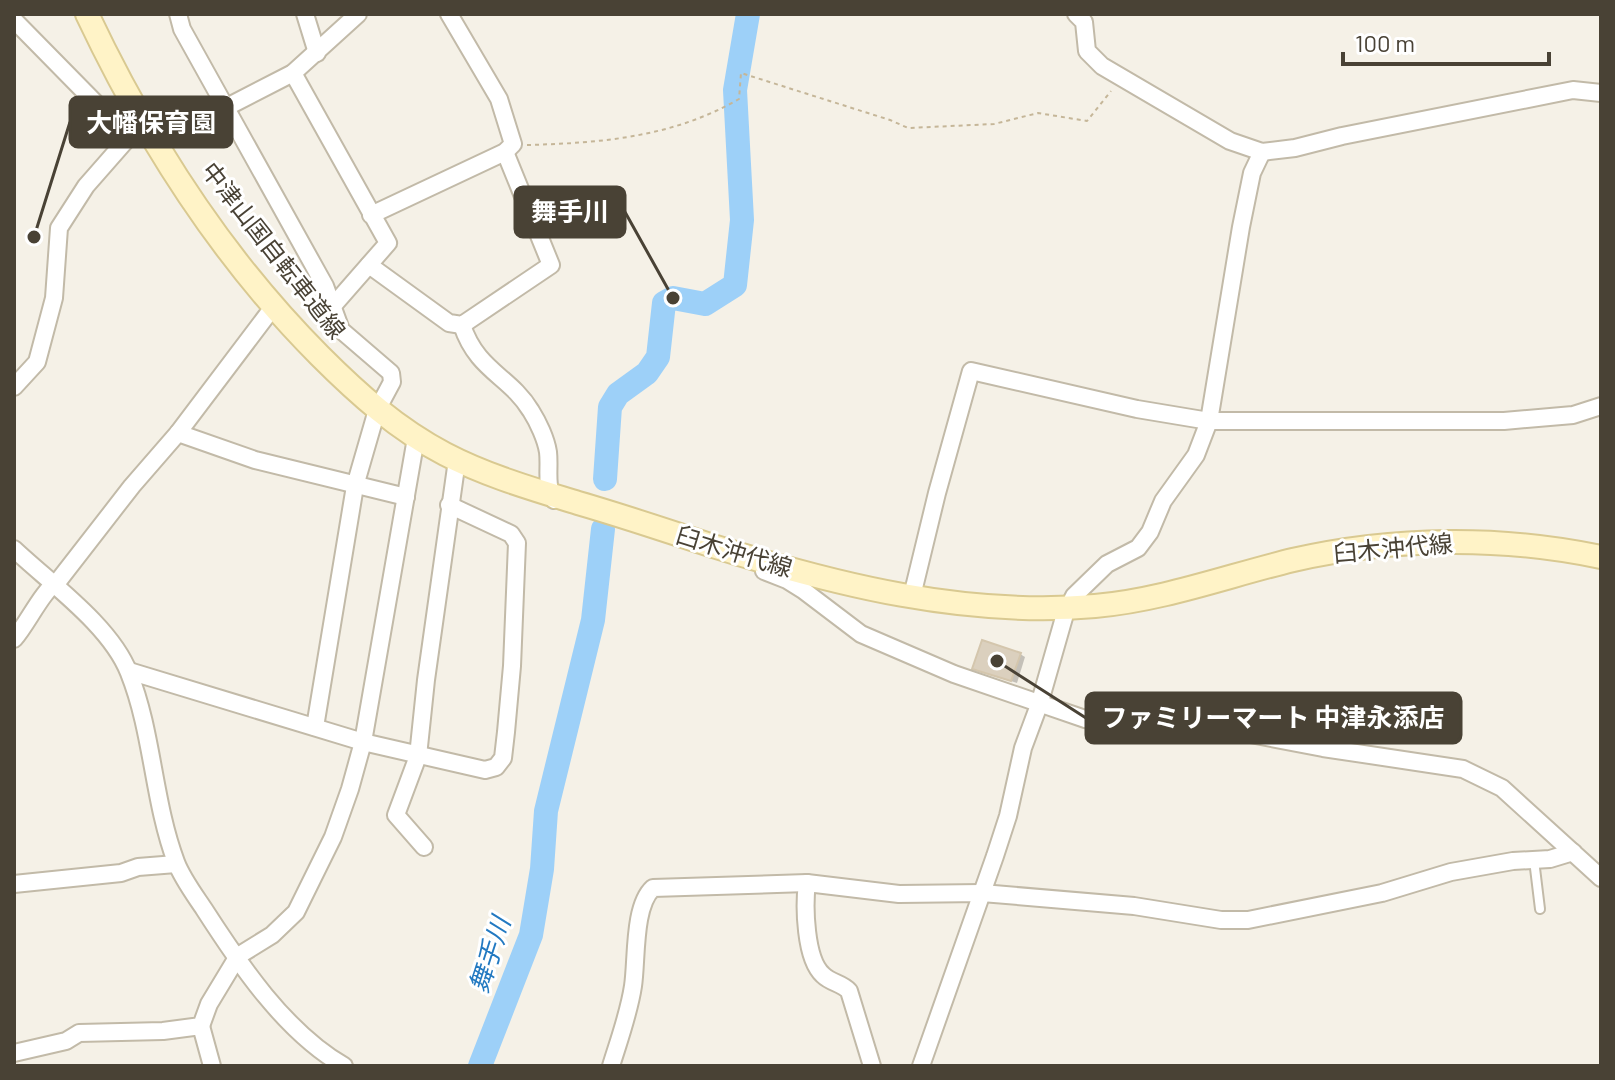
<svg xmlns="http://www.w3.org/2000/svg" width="1615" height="1080" font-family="Barlow,'Noto Sans JP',sans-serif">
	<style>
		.shadow { fill: #0003 }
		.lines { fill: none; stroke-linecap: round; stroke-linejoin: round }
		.river { stroke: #9dd0f8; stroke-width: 24 }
		.building { fill: #dbd0be; stroke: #d4c6ad; stroke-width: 2 }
		.service-casing { stroke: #c2baa8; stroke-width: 12 }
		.minor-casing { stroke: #c2baa8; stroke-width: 20 }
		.secondary-casing { stroke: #d9c991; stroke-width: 26 }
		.path { stroke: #c5b698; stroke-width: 2; stroke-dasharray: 4 4; stroke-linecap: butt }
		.service { stroke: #fff; stroke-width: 8 }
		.minor { stroke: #fff; stroke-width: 16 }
		.secondary { stroke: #fff3c7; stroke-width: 22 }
		.labels { text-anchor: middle; stroke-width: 6; stroke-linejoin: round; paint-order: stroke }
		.street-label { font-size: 24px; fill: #494235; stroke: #fff }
		.water-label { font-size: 26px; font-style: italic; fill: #2279c1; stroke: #fff }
		.leader { fill: none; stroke: #494235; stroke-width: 3 }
		.callout-dot { fill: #494235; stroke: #fff; stroke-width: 3 }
		.callout { fill: #494235; stroke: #494235; stroke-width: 3 }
		.callout-label { font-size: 26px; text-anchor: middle; font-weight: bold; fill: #fff }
	</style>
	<rect width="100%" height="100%" fill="#f5f1e7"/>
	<!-- shadow -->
	<path class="shadow" d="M1020 654 1025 657 1017 683 980 671Z"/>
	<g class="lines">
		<!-- river -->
		<g class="river">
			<path d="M605 479 610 407 618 394 647 373 658 357 664 303 673 298 705 304 735 285 742 220 735 90 748 14"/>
			<path d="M480 1066 531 935 542 869 546 811 593 620 603 529"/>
		</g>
	</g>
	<!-- building -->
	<path class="building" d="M982 640 1021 653 1011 681 972 669Z"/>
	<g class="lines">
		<!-- service casing -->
		<g class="service-casing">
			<path id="service" d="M1534 860 1540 909"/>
		</g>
		<!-- minor casing -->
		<g class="minor-casing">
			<g id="minor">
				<path d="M178 14 182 29 325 286 341 330 391 373 392 382 377 410 355 486 315 727"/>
				<path d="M305 14 317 53"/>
				<path d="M1076 14 1084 22 1087 51 1102 66 1230 141 1262 152 1295 148 1342 136 1573 90 1601 93"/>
				<path d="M14 20 129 137"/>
				<path d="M293 73 388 243 332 307"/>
				<path d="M225 108 293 73 358 14"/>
				<path d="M371 215 505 152 513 144 499 99 449 14"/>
				<path d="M369 265 449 323 462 325 551 265 505 152"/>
				<path d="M462 325C477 371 510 376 531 411 538 422 546 439 548 452 550 468 545 485 554 500"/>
				<path d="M14 387 37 362 54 298 59 228 86 186 129 137 147 126"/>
				<path d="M178 433 255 460 406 497"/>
				<path d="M14 549C50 583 111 626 129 673 153 733 153 801 176 862 182 878 194 894 204 909 240 965 285 1032 344 1066"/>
				<path d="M764 571 787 580 803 590 861 634 954 674 1085 719 1117 724 1209 726 1323 748 1463 769 1502 788 1601 878"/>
				<path d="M912 596 937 493 971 371 1137 409 1209 421H1504L1573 415 1601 406"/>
				<path d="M14 639C28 623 42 591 59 580L132 486 178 433 274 306"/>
				<path d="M129 671 363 742 485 770 496 767 503 758 506 732 512 666 517 543 511 534 449 505"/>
				<path d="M424 847 396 815 418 756 426 680 457 460"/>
				<path d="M807 883C804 906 805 959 823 975 831 983 842 983 849 991L872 1066"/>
				<path d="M14 884 121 873 138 867 176 864"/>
				<path d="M201 1026 212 1066"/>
				<path d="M14 1053 66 1041 79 1033 163 1031 201 1026 209 1004 238 956 272 935 296 912 333 837 350 789 363 742 416 438"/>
				<path d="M611 1066C619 1040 629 1013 633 986 637 960 633 906 653 888L807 883 899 894 982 893 1134 906 1221 920H1248L1382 893 1451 872 1513 861 1550 859 1573 852"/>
				<path d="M921 1066 995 856 1008 816 1023 748 1039 705 1065 614 1074 596 1107 564 1138 548 1150 532 1163 501 1196 455 1209 421 1241 227 1252 173 1262 152"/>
			</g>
		</g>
		<!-- secondary casing -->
		<g class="secondary-casing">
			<path id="secondary" d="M87 14C146 139 222 258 320 356 358 394 397 429 445 454 487 476 533 489 578 503 623 516 668 531 713 546 836 585 965 617 1095 606 1163 600 1227 576 1293 560 1394 537 1501 536 1601 557"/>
		</g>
		<!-- path -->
		<path class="path" d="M527 145C602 143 673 137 739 99L741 73 890 120 908 128 994 124 1038 113 1087 121 1111 91"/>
		<!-- service -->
		<use href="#service" class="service"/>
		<!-- minor -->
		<use href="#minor" class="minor"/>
		<!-- secondary -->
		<use href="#secondary" class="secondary"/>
	</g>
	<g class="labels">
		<!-- street labels -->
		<g class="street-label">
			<text transform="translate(273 251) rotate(52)" y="8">中津山国自転車道線</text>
			<text transform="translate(1393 549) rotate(-5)" y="8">臼木沖代線</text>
			<text transform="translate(734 552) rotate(17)" y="8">臼木沖代線</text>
		</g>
		<!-- water labels -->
		<g class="water-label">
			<text transform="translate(490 955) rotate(-72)" y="9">舞手川</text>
		</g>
	</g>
	<!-- callouts -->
	<path class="leader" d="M34 237L70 122M673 298L625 212M997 661L1086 718"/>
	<g class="callout-dot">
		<circle cx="34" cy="237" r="8"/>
		<circle cx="673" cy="298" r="8"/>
		<circle cx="997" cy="661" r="8"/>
	</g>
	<g class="callout">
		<rect x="70" y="97" width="162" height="50" rx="8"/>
		<rect x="515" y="187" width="110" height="50" rx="8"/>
		<rect x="1086" y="693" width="375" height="50" rx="8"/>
	</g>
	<g class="callout-label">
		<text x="151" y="132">大幡保育園</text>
		<text x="570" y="221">舞手川</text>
		<text x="1273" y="727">ファミリーマート 中津永添店</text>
	</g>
	<!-- border -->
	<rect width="1615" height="1080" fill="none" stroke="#494235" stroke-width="32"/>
	<!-- scale -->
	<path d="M1343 52v12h206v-12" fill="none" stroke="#494235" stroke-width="4"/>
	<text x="1355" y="52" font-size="24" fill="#494235" stroke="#ffffff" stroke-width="6" paint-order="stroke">100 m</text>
</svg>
